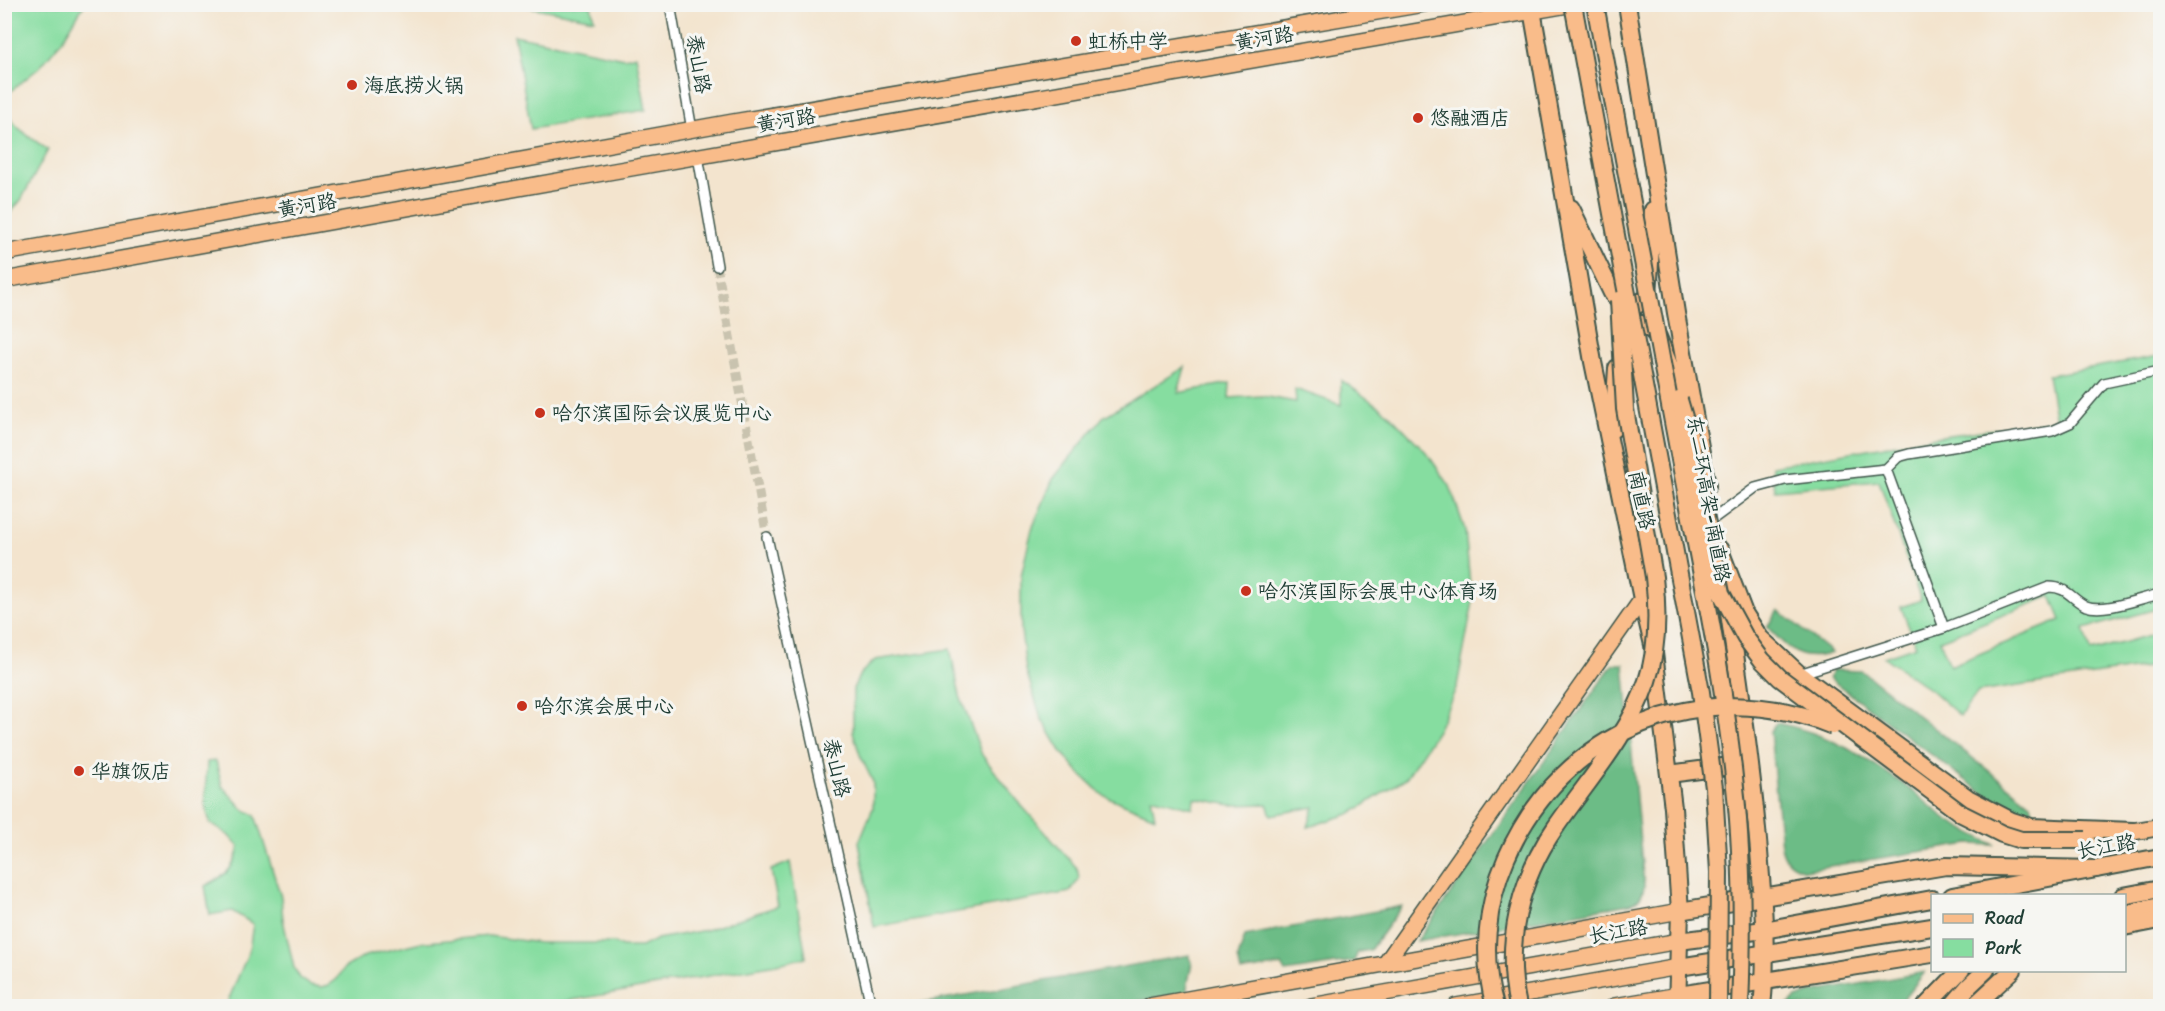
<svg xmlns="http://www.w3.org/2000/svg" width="2165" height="1011" font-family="Sriracha,'LXGW WenKai TC',sans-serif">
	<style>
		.green { fill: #86dda0; stroke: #528d6a; stroke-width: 1.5; fill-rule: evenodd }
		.forest { fill: #6cbc86; stroke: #467c5d; stroke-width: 1.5 }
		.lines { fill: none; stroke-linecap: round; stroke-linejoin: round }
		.street-tunnel { stroke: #c9c3af; stroke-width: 9; stroke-dasharray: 9 4.5; stroke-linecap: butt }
		.street-casing { stroke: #3f564b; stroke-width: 12 }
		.primary-casing { stroke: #3f564b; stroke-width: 18 }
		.highway-casing { stroke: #3f564b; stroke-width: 20 }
		.street { stroke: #fff; stroke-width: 9 }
		.primary { stroke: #f9bc8a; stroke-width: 15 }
		.highway { stroke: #f9bc8a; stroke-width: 16 }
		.highway-bridge-casing { stroke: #3f564b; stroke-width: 20; stroke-linecap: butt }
		.highway-bridge { stroke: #f9bc8a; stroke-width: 16 }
		.poi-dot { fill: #c8321e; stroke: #f6f6f2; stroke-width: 2 }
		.labels { text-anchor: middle; stroke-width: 6; stroke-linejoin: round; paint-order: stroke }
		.street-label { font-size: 20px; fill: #1f3d34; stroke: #f6f6f2 }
		.poi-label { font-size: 20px; fill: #1f3d34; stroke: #f6f6f2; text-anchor: start }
	</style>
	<rect width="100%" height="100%" fill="#f6f6f2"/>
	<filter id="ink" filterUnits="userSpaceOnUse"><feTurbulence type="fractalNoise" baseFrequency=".0167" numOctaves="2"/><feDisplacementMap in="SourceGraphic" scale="12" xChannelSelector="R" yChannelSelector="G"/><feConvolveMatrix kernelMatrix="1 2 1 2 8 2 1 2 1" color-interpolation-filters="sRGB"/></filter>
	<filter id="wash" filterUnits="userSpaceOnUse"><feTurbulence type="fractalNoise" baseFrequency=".008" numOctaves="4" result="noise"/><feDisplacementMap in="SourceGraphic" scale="24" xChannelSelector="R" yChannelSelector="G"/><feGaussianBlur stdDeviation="1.35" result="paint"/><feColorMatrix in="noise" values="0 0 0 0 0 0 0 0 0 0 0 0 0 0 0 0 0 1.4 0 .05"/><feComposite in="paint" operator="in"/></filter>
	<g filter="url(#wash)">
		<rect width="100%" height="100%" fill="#f3e4ce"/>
		<!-- green -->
		<g class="green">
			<path d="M5 4 84 5 63 39 40 67 5 96Z"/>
			<path d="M519 5H591L594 19Z"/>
			<path d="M514 35 624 58 636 55 646 110 531 129Z"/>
			<path d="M4 102C8 126 30 136 48 150L21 200 5 219Z"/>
			<path d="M2160 356V608L2084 629 2091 652 2160 632V665L1978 692 1960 716 1932 691 1884 657 1916 646 1901 607 1921 600 1879 481 1775 490 1772 466 1942 436 2056 421 2048 375ZM2051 596 2061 620 1950 666 1940 640Z"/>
			<path d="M1185 367 1178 393 1230 383 1229 398 1262 396 1296 402 1295 389 1341 405V380L1388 413 1426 452 1450 486 1465 530 1472 607 1457 686 1438 729 1406 778 1352 813 1308 827 1314 807 1271 815 1267 804 1231 805 1194 798 1193 808 1151 797 1155 817 1103 795 1080 774 1061 751 1041 718 1026 670 1021 630V576L1032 529 1053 479 1103 417Z"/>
			<path d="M950 649 960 696 982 755 1021 805 1077 868 1079 879 1070 892 874 927 859 842 873 808V782L860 755 853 732V689L860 674 875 660Z"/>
			<path d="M216 761 222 786 243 809 255 815 281 897 283 920 294 968 300 978 310 985 322 987 329 985 337 979 344 968 365 956 417 943 489 936 540 943H614L622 947H641L657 939 706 930 778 906 771 870 790 862 806 957 782 963 539 1006H226L249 951 253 924 232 911 210 915 205 886C225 876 234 870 239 847L228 835 210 823 205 804 207 762Z"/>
		</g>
		<!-- forest -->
		<g class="forest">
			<path d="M1778 610 1832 653C1798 664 1790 649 1767 627Z"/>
			<path d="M1613 664H1624L1644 887C1642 897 1638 901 1629 904L1417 941Z"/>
			<path d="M1833 670 1862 671 2031 804 2034 816 2001 805 1980 791 1829 678Z"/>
			<path d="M1776 723C1830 733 1867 758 1911 790 1923 799 1934 810 1947 819 1962 829 1979 837 1995 845L1969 844 1805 870C1791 866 1784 861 1781 846L1770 731Z"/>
			<path d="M1402 906 1370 950 1358 952 1354 961 1286 972 1282 965 1241 972 1238 958 1245 936Z"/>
			<path d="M1189 955 1192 962 1186 993 1106 1006H904Z"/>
			<path d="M1925 972 1898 1006H1787L1796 998 1810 993Z"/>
		</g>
	</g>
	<g filter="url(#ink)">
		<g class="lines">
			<!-- street-tunnel -->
			<path class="street-tunnel" d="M717 266 767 537"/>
			<!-- street casing -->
			<g class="street-casing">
				<g id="street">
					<path d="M670 4 692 130"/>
					<path d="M698 156 717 266"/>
					<path d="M1886 469 1944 628"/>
					<path d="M1713 519 1755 488 1785 480 1886 469 1898 457 1909 454 2052 431 2070 423 2104 383 2160 371"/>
					<path d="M767 537 871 1006"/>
					<path d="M1799 674 1944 628 2049 587C2068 587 2071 599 2086 606 2104 613 2141 598 2160 594"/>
				</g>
			</g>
			<!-- primary casing -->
			<g class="primary-casing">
				<g id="primary">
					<path d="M4 253 733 122 1424 4"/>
					<path d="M4 280 614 171 1574 4"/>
					<path d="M1385 964 1642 599"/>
					<path d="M1149 1006 1680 911"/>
					<path d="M1311 1006 1679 941"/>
					<path d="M1456 1006 1679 967"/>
					<path d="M1614 1006 1679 995"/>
				</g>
			</g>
			<!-- highway casing -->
			<g class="highway-casing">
				<g id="highway">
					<path d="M1531 4 1593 362 1642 599 1653 645 1673 808 1680 911 1677 1006"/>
					<path d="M1627 4 1676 313 1707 486"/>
					<path d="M1571 208 1612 293 1620 303 1634 307 1648 297 1653 210"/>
					<path d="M1624 331 1634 323 1647 325 1658 337 1685 404"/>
					<path d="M1613 429 1617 368"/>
					<path d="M1720 550 1744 613 1760 638 1799 674 1968 798 2012 821 2031 827 2133 831"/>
					<path d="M1728 606C1740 688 1752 769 1759 851 1763 903 1768 955 1762 1006"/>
					<path d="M1669 774 1746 764"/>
					<path d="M2123 833 2160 827"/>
					<path d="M1952 896 2160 857"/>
					<path d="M2123 896 2160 889"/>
					<path d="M1680 911 1946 866 2096 869"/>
					<path d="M2124 914 2160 906"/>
					<path d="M2124 927 2160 920"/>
					<path d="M1679 941 1764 930 1932 899"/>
					<path d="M1679 967 1932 927"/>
					<path d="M1679 995 1932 954"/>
					<path d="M1926 1006 1961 970"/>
					<path d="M1952 1006 1969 986 1986 970"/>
					<path d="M1974 1006 2013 970"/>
				</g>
			</g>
			<!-- street -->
			<use href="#street" class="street"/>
			<!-- primary -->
			<use href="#primary" class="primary"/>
			<!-- highway -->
			<use href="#highway" class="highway"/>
			<!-- highway-bridge casing -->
			<g class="highway-bridge-casing">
				<g id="highway-bridge">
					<path d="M1573 4 1701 692 1714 788 1719 872 1718 1006"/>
					<path d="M1595 4C1625 163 1655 322 1684 481 1703 582 1725 685 1735 787 1743 860 1743 934 1740 1006"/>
					<path d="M1679 400 1689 434 1721 593 1745 637 1762 660 1780 678 1962 814 2002 834 2021 840H2086"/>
					<path d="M1495 1006C1481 958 1486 905 1506 859 1562 729 1702 673 1833 726"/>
					<path d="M1518 1006C1504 944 1519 880 1555 828 1588 780 1628 737 1647 681 1658 649 1658 611 1654 577L1625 409 1619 300"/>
				</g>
			</g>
			<!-- highway-bridge -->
			<use href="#highway-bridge" class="highway-bridge"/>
		</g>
	</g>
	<!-- markers -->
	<g class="poi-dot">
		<circle cx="1076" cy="41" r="6"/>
		<circle cx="352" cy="85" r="6"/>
		<circle cx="1418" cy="118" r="6"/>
		<circle cx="540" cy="413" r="6"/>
		<circle cx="1246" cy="591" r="6"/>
		<circle cx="522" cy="706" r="6"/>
		<circle cx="79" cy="771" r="6"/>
	</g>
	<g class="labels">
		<!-- street labels -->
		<g class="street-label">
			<text transform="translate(1264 38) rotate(-10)" y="7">黄河路</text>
			<text transform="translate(699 64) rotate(80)" y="7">泰山路</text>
			<text transform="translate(786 120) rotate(-10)" y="7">黄河路</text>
			<text transform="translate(307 205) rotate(-10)" y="7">黄河路</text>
			<text transform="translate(1709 499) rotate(80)" y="7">东二环高架-南直路</text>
			<text transform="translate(1642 500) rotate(78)" y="7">南直路</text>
			<text transform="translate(837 768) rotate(77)" y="7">泰山路</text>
			<text transform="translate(2106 846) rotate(-10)" y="7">长江路</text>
			<text transform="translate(1618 931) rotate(-10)" y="7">长江路</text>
		</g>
		<!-- poi labels -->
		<g class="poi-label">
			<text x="1088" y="48">虹桥中学</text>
			<text x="364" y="92">海底捞火锅</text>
			<text x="1430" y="125">悠融酒店</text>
			<text x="552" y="420">哈尔滨国际会议展览中心</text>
			<text x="1258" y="598">哈尔滨国际会展中心体育场</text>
			<text x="534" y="713">哈尔滨会展中心</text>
			<text x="91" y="778">华旗饭店</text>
		</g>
	</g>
	<!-- margin -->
	<rect width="2165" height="1011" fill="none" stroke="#f6f6f2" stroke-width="24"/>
	<!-- legend -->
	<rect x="1931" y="894" width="195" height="78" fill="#f6f6f2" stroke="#a0aca6" stroke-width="1.5"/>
	<rect x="1943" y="914" width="30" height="9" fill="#f9bc8a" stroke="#a0aca6" stroke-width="1.5"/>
	<text x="1985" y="924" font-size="18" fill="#1f3d34">Road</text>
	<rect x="1943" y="939" width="30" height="18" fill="#86dda0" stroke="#a0aca6" stroke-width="1.5"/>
	<text x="1985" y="954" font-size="18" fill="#1f3d34">Park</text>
</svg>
